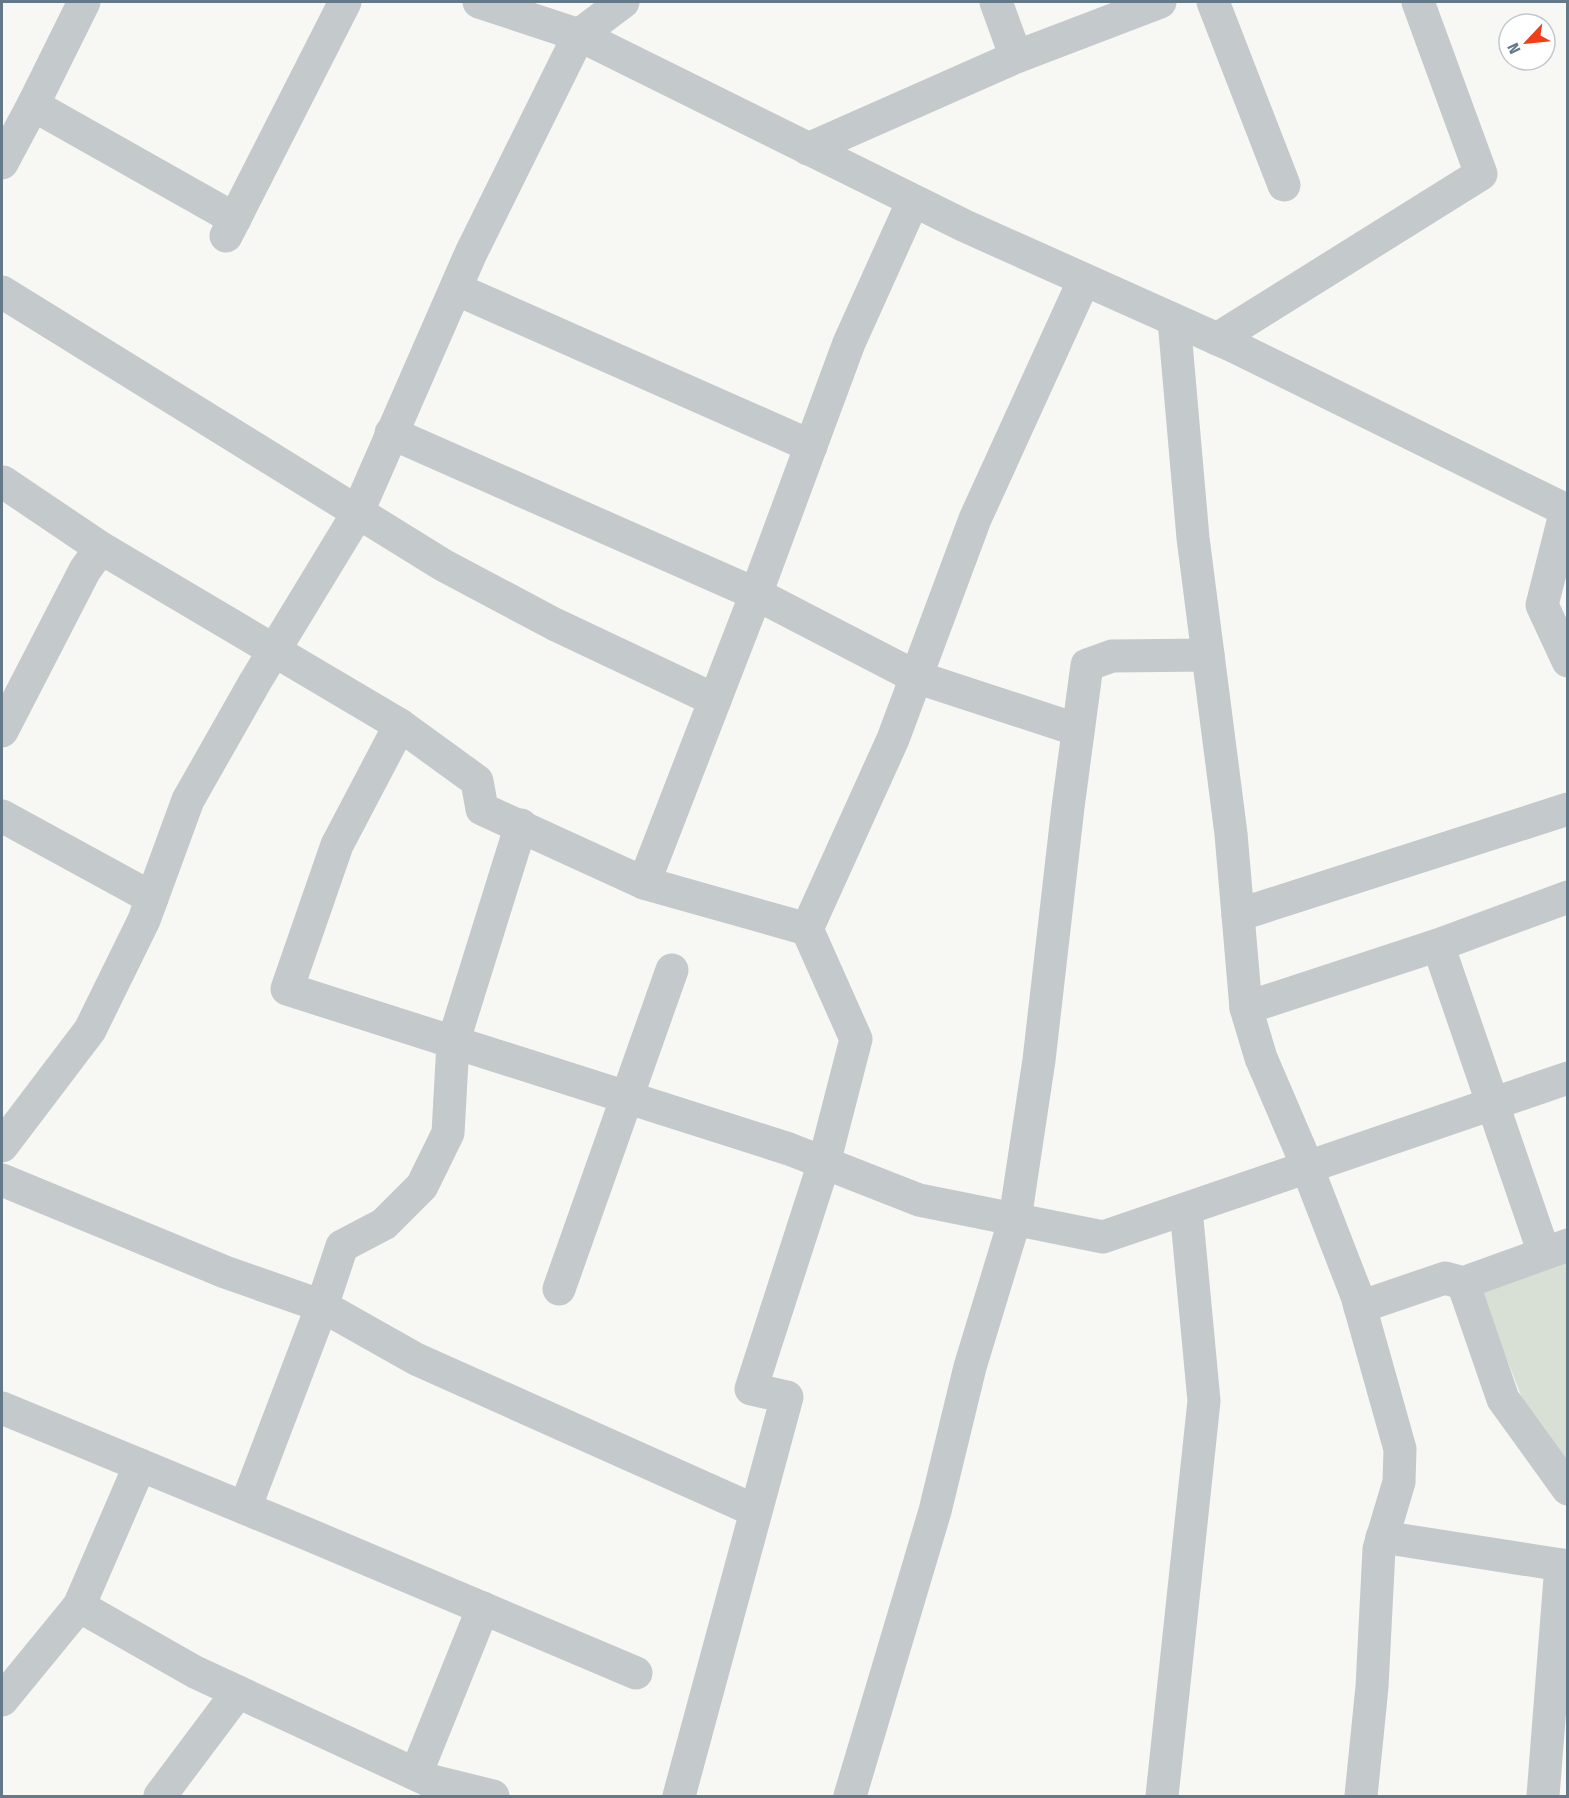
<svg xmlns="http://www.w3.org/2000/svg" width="1569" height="1798" font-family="'Fira Sans Condensed',sans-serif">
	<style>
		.green { fill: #d8dfd4 }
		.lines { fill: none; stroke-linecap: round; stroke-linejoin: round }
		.minor { stroke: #c4c9cc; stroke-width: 33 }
		.tertiary { stroke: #c4c9cc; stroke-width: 33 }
	</style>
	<rect width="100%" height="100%" fill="#f7f7f3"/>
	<!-- green -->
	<path class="green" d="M1567 1262V1467L1528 1413 1480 1291Z"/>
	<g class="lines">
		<!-- minor -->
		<g class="minor">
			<path d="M996 2 1016 57"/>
			<path d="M1213 2 1284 185"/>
			<path d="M33 105 235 219"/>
			<path d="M808 149 1016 57 1160 2"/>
			<path d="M2 163 33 105 84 2"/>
			<path d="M226 236 345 2"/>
			<path d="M456 289 811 446"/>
			<path d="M2 292 443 565 554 624 715 700"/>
			<path d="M1174 320 1193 538 1231 834 1246 1008 1261 1058 1300 1149 1357 1296 1400 1449 1399 1482 1379 1549 1372 1687 1361 1796"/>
			<path d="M1217 339 1481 174 1418 2"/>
			<path d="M391 433 756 594 916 677 1078 730"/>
			<path d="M3 482 101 548 400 725 477 781 482 809 644 883 807 929"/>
			<path d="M1566 510 1542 605 1568 661"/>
			<path d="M400 725 337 845 287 989 789 1149 919 1200 1103 1237 1568 1078"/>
			<path d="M2 731 85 570 101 548"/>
			<path d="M2 816 152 898"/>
			<path d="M644 883 756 594 849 343 913 201"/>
			<path d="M1238 915 1568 809"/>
			<path d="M1438 945 1544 1253"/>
			<path d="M1246 1008 1438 945 1568 897"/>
			<path d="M2 1146 90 1030 144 920 188 800 255 682 356 516 471 253 579 35 623 2"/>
			<path d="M2 1180 225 1272 322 1306 416 1359 756 1511"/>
			<path d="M1463 1283 1503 1399 1568 1489"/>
			<path d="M559 1289 672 970"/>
			<path d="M1360 1307 1445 1278 1463 1283 1568 1245"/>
			<path d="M2 1408 305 1533 636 1673"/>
			<path d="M245 1508 322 1306 342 1246 384 1224 422 1186 448 1133 453 1043 521 825"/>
			<path d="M1382 1537 1568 1566"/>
			<path d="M79 1606 195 1672 428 1780 493 1796"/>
			<path d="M2 1700 79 1606 140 1465"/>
			<path d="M416 1774 483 1608"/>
			<path d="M160 1796 238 1692"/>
			<path d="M679 1796 787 1397 751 1389 824 1163 856 1039 807 929 893 739 975 519 1084 280"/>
			<path d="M850 1796 935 1511 970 1367 1015 1219 1039 1060 1068 807 1087 665 1112 656 1208 655"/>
			<path d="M1162 1796 1204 1401 1186 1209"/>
			<path d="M1543 1796 1561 1565"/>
		</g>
		<!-- tertiary -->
		<path class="tertiary" d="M479 2 579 35 965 226 1233 346 1568 511"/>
	</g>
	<!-- border -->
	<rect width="1569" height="1798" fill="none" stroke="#637987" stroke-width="6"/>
	<!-- north arrow -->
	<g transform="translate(1527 42) rotate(244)"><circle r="28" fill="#ffffff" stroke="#c1c9cf" stroke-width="1.5"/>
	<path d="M0-4.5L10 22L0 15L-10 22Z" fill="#f23e18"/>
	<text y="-9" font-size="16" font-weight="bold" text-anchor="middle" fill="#637987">N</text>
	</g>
</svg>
